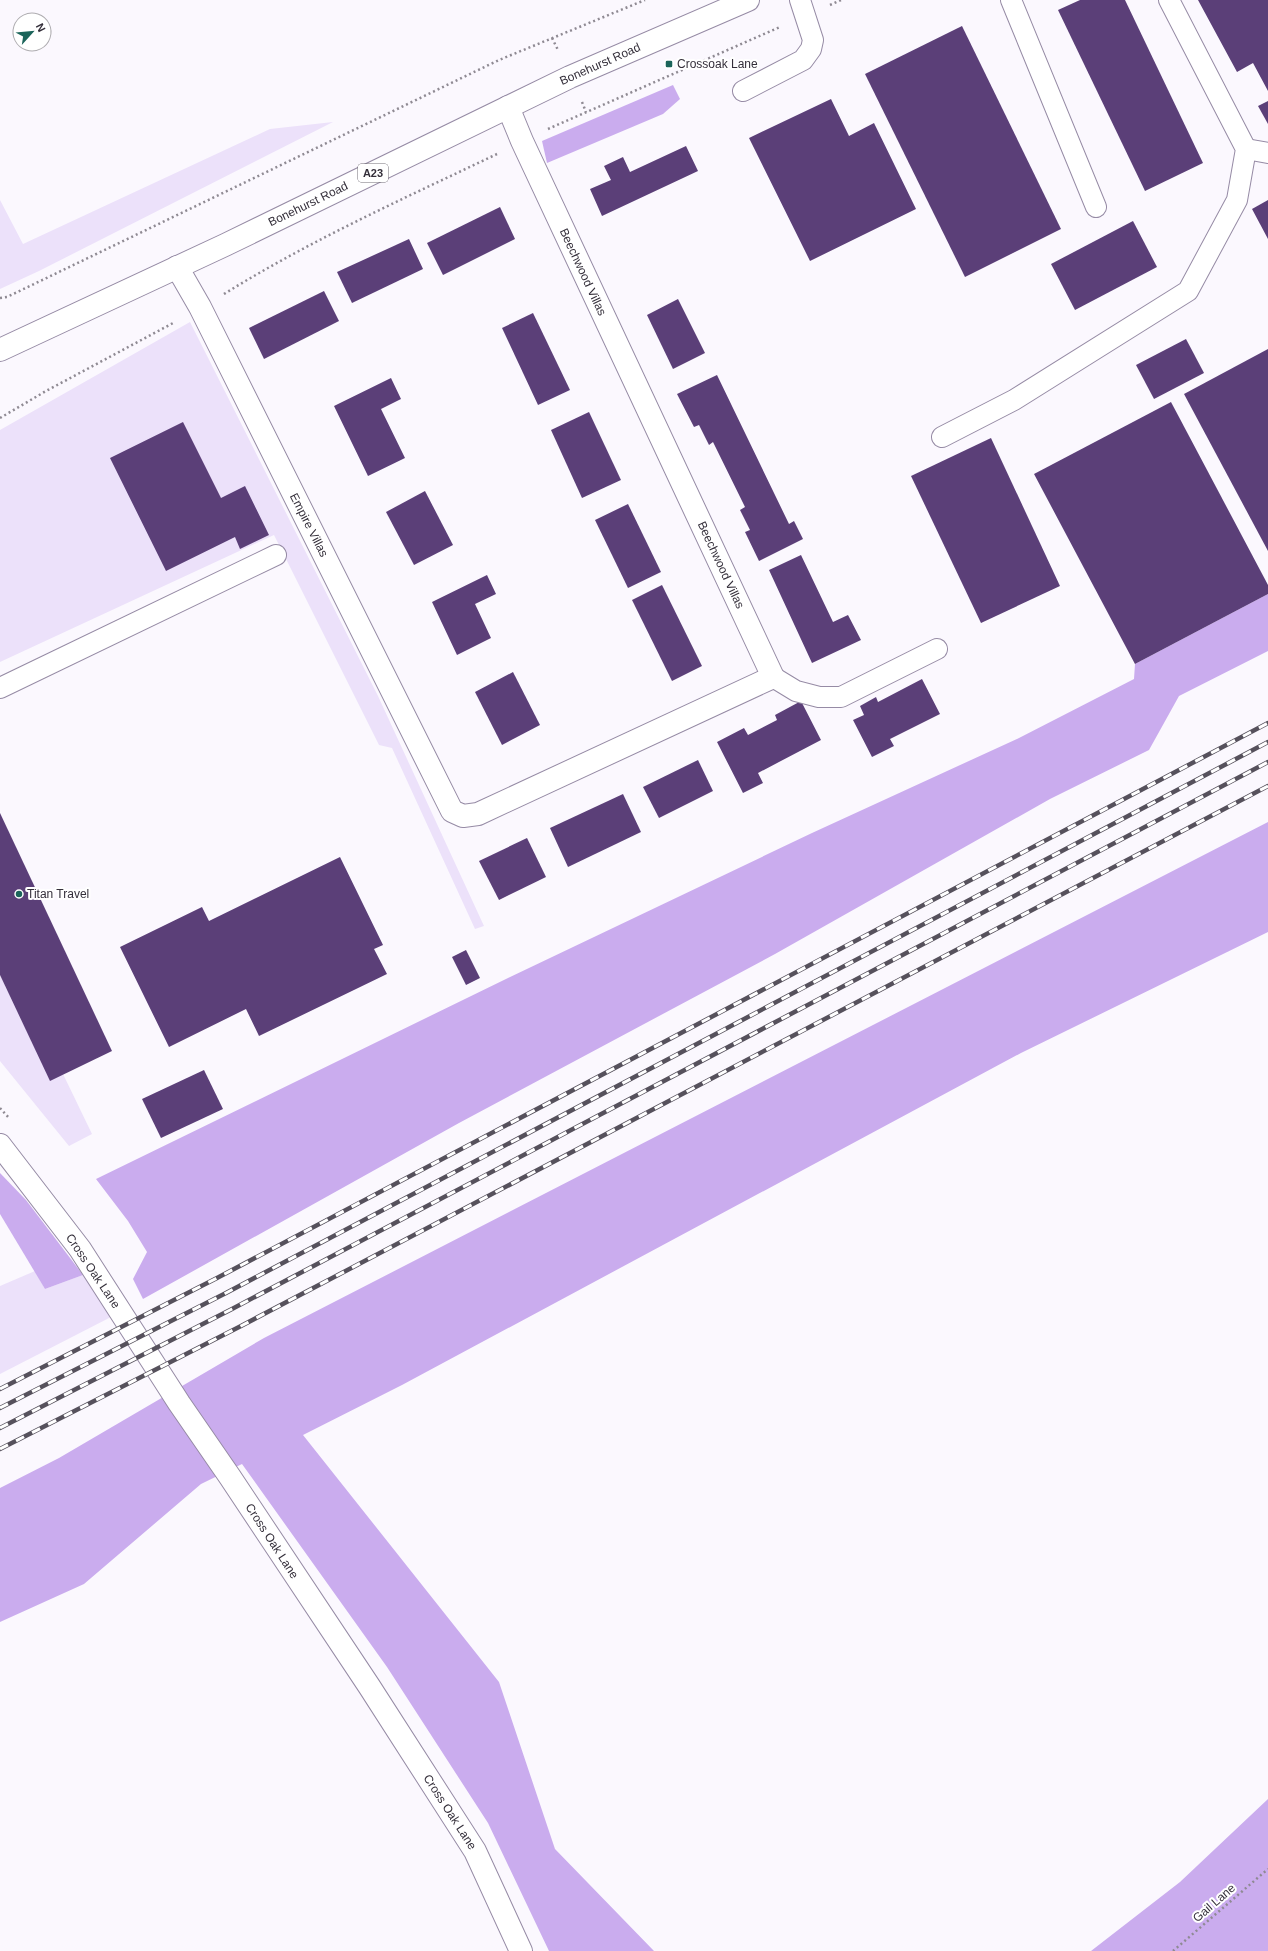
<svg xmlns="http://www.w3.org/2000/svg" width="1268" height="1951" font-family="Arial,sans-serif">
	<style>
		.green { fill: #ece1fa }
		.forest { fill: #caacee }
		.building { fill: #5b3f78 }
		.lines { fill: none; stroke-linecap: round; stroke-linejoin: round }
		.service-casing { stroke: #968ba5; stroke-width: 22 }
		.minor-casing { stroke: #968ba5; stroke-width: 24 }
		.primary-casing { stroke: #968ba5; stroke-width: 24 }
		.path { stroke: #8f8a93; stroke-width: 2.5; stroke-dasharray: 2 3; stroke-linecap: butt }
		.service { stroke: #fff; stroke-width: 20 }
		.minor { stroke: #fff; stroke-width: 22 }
		.primary { stroke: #fff; stroke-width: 22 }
		.rail-casing { stroke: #56515c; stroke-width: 4.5 }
		.rail { stroke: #fff; stroke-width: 3; stroke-dasharray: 9; stroke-linecap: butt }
		.poi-dot { fill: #1b645a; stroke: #fff; stroke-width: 1.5 }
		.labels { text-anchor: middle; stroke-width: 4; stroke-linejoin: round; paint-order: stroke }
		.shield { fill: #fff; stroke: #716d75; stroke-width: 1 }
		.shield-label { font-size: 11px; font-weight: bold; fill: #342f3a }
		.street-label { font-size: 12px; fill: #342f3a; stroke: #fff }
		.poi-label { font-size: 12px; fill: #342f3a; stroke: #fff; text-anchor: start }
	</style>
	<rect width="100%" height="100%" fill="#fbf8fe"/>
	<!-- green -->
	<g class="green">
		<path d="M333 122 39 271 0 289V200L23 244 270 129Z"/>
		<path d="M190 322 378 696 484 926 475 929 392 748 379 745 274 535 0 662V430Z"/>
		<path d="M0 975 50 1080 63 1074 92 1134 69 1146 0 1061Z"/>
		<path d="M35 1271 45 1289 83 1275 111 1317 0 1374V1286Z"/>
	</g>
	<!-- forest -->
	<g class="forest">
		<path d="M673 85 680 99 663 114 547 163 542 141Z"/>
		<path d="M1268 594V651L1179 696 1149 750 1050 799 775 954 459 1123 143 1299 133 1279 147 1252 128 1221 96 1179 508 978 812 833 1019 738 1134 679 1135 664Z"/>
		<path d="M1268 822V932L1021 1053 402 1385 303 1435 499 1682 555 1849 654 1951H549L488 1823 387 1667 242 1464 201 1484 84 1584 0 1622V1488L59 1458 264 1338Z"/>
		<path d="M0 1173 26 1200 83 1275 45 1289 0 1214Z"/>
		<path d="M1268 1799V1951H1091L1180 1882Z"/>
	</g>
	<!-- building -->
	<g class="building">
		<path d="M1080 0H1125L1203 163 1145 191 1058 10Z"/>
		<path d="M1198 0H1268V91L1253 63 1237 72Z"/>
		<path d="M962 26 1061 229 965 277 865 74Z"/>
		<path d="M831 99 849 136 874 123 916 209 810 261 749 138Z"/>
		<path d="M1268 101V124L1258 106Z"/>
		<path d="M686 146 698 171 602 216 590 189 611 180 604 166 623 157 630 172Z"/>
		<path d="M1268 200V239L1252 209Z"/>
		<path d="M500 207 515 239 443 275 427 243Z"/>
		<path d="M1133 221 1157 267 1075 310 1051 264Z"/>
		<path d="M409 239 423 269 352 303 337 272Z"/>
		<path d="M324 291 339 321 264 359 249 328Z"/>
		<path d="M678 299 705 353 673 369 647 315Z"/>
		<path d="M533 313 570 390 538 405 502 328Z"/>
		<path d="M1186 339 1204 373 1154 399 1136 365Z"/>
		<path d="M1268 349V551L1184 394Z"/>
		<path d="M717 375 789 524 794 521 803 539 759 561 745 532 750 530 740 510 745 507 713 442 709 445 699 425 694 427 677 394Z"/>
		<path d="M391 378 401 399 381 409 405 458 368 476 334 406Z"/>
		<path d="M1171 402 1268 585V594L1135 664 1034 474Z"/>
		<path d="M589 412 621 480 582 498 551 430Z"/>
		<path d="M183 422 221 498 245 486 269 535 240 549 235 537 166 571 110 458Z"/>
		<path d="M991 438 1060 586 981 623 911 476Z"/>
		<path d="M425 491 453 545 414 565 386 512Z"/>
		<path d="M628 504 661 572 628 588 595 520Z"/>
		<path d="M801 555 833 622 848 615 861 640 812 663 769 570Z"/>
		<path d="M487 575 496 594 475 604 491 638 457 655 432 602Z"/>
		<path d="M662 585 702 666 672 681 632 600Z"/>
		<path d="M513 672 540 725 502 745 475 692Z"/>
		<path d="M922 679 940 714 890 739 894 746 872 757 853 720 864 715 860 706 876 697 878 702Z"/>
		<path d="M801 701 821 740 758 773 763 783 743 793 717 742 744 728 748 735 777 720 775 715Z"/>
		<path d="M698 760 713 791 659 818 643 787Z"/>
		<path d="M623 794 641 832 568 867 550 828Z"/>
		<path d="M0 813 112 1051 50 1081 0 975Z"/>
		<path d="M527 838 546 877 499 900 479 861Z"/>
		<path d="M340 857 383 945 374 949 387 974 259 1036 246 1009 169 1047 120 947 202 907 209 921Z"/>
		<path d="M466 950 480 978 466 985 452 957Z"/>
		<path d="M204 1070 223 1109 161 1138 142 1099Z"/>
	</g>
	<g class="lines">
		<!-- service casing -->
		<g class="service-casing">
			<g id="service">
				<path d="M1011 0 1096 207"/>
				<path d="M743 91 803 60 811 49 813 40 800 0"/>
				<path d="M1246 149 1268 153"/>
				<path d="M942 437 1014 400 1188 291 1237 200 1246 149 1169 0"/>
				<path d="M773 677 796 691 819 697H841L937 649"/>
				<path d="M0 688 276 555"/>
			</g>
		</g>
		<!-- minor casing -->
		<g class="minor-casing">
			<g id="minor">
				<path d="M177 267 200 307 452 811 463 816 478 814 773 677 522 141 508 107"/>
				<path d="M0 1145 80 1249 179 1403 230 1477 369 1686 475 1851 521 1951"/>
			</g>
		</g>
		<!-- primary casing -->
		<g class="primary-casing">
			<path id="primary" d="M0 350 225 245 570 77 748 0"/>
		</g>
		<!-- path -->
		<g class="path">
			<path d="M830 5 841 0"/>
			<path d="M552 38 558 50"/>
			<path d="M582 102 586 112"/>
			<path d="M548 129 780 27"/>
			<path d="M224 294C311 240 405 198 497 154"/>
			<path d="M0 298 7 297 499 60 645 0"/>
			<path d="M0 418 46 391 175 322"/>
			<path d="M0 1108 9 1118"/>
			<path d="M1173 1951 1268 1869"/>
		</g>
		<!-- service -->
		<use href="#service" class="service"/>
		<!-- minor -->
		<use href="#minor" class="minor"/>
		<!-- primary -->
		<use href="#primary" class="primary"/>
		<!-- rail casing -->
		<g class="rail-casing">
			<g id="rail">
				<path d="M0 1389 217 1278 1268 723"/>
				<path d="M0 1408 226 1293 1268 742"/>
				<path d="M0 1428 232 1309 1268 762"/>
				<path d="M0 1449 241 1326 1268 786"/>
			</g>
		</g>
		<!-- rail -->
		<use href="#rail" class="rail"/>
	</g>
	<!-- markers -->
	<g class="poi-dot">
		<rect x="665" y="60" width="8" height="8" rx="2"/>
		<circle cx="19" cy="894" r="4"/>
	</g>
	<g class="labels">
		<!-- shield labels -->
		<rect class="shield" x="358" y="164" width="30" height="18" rx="3"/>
		<g class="shield-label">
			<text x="373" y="177">A23</text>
		</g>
		<!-- street labels -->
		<g class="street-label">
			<text transform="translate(600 64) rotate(-24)" y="4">Bonehurst Road</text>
			<text transform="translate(308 204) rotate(-26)" y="4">Bonehurst Road</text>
			<text transform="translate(583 272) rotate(65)" y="4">Beechwood Villas</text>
			<text transform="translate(309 525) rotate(63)" y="4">Empire Villas</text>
			<text transform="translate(721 565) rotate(65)" y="4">Beechwood Villas</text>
			<text transform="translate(93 1271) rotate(56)" y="4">Cross Oak Lane</text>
			<text transform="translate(272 1541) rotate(57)" y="4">Cross Oak Lane</text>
			<text transform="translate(450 1812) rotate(57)" y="4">Cross Oak Lane</text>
			<text transform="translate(1214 1903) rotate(-41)" y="4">Gail Lane</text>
		</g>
		<!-- poi labels -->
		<g class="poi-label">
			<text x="677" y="68">Crossoak Lane</text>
			<text x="27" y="898">Titan Travel</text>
		</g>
	</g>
	<!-- north arrow -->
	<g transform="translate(32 32) rotate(63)"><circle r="19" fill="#ffffff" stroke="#aeacb0"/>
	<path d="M0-3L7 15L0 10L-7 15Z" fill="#1b645a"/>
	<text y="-6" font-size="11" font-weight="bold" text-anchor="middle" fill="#342f3a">N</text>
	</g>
</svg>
